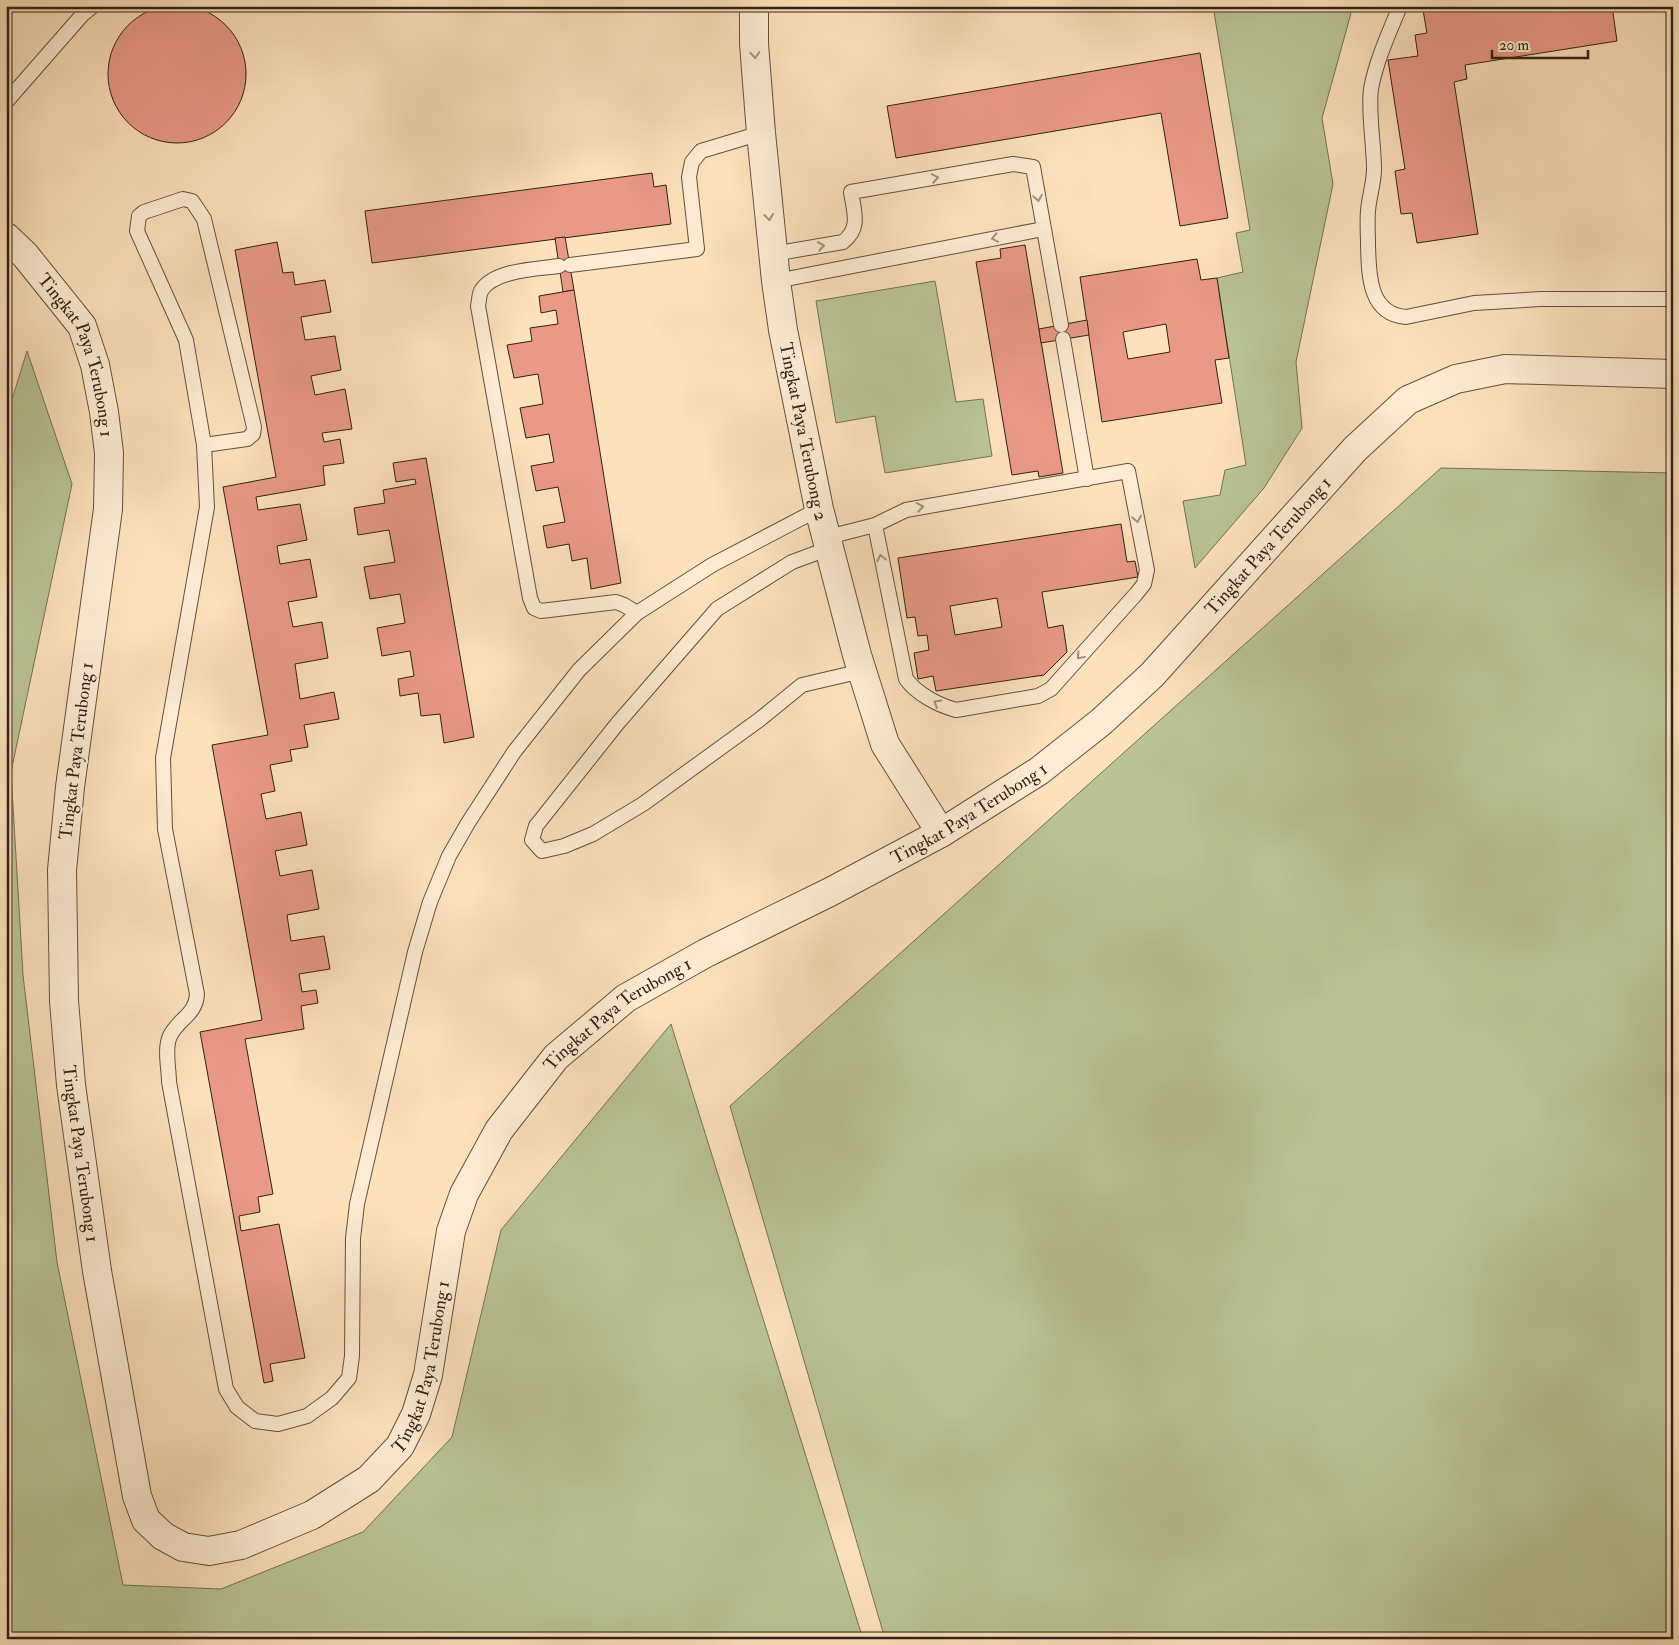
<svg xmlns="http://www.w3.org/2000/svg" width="1679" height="1645" font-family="'IM FELL Double Pica',serif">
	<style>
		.green { fill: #b9c494; stroke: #747257 }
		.building { fill: #ea9986; stroke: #30211a; fill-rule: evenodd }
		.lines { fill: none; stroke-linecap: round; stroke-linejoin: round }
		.service-casing { stroke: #635142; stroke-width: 16 }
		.minor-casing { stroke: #635142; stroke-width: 30 }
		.service { stroke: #fdecd3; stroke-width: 14 }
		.minor { stroke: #fdecd3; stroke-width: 28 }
		.oneway { stroke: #a19180 }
		.labels { text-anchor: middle; stroke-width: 4.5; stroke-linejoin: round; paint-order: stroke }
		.street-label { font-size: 18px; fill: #30211a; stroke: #fdecd3 }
	</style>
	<rect width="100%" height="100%" fill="#fce1bb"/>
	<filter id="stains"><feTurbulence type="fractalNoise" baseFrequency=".004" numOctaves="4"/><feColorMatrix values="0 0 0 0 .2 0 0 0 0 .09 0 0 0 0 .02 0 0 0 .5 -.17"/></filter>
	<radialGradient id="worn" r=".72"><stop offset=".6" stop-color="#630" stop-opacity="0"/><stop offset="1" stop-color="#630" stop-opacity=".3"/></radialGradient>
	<!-- green -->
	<g class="green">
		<path d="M1213 6H1353L1322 118 1333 184 1296 362 1302 428 1264 488 1195 568 1183 501 1220 495 1225 470 1246 465 1217 278 1243 272 1236 233 1250 230Z"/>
		<path d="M935 281 956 402 983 399 992 456 885 473 875 416 836 423 816 301Z"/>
		<path d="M27 351 72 484 11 772 23 975 57 1262 123 1585 221 1589 363 1532 452 1437 501 1230 671 1024 863 1639H6V419Z"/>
		<path d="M1441 468 1673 473V1639H885L730 1106Z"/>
	</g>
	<!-- building -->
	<g class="building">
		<circle cx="177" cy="74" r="69"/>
		<path d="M1445 6H1612L1617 41 1465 65 1467 79 1454 82 1478 234 1417 243 1412 213 1401 214 1395 171 1405 169 1388 60 1418 56 1415 35 1427 33 1423 10Z"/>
		<path d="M1200 53 1228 218 1180 226 1161 113 896 158 887 106Z"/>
		<path d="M652 173 654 187 666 185 671 224 372 263 365 211Z"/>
		<path d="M565 237 574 290 563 292 555 238Z"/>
		<path d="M277 242 283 273 293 272 295 285 325 280 331 312 301 317 305 340 335 336 341 370 311 376 315 395 345 389 352 429 322 433 324 442 340 439 344 463 323 466 325 485 256 497 258 510 300 504 307 540 277 546 280 564 310 559 317 597 288 602 293 627 322 622 328 658 295 664 300 699 334 692 339 719 304 725 308 747 290 750 292 761 270 765 275 791 261 794 266 819 301 812 307 845 275 851 280 876 312 870 319 909 287 915 291 941 324 936 330 969 299 974 302 992 316 990 318 1003 301 1006 304 1029 245 1039 273 1194 258 1197 260 1212 239 1216 241 1231 279 1224 305 1358 270 1364 273 1381 264 1383 200 1032 262 1020 212 745 268 735 223 487 276 477 235 250Z"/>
		<path d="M1025 245 1063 473 1039 477 1038 471 1012 475 976 262 1001 258 1000 249Z"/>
		<path d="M1197 259 1201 280 1217 278 1229 358 1215 360 1222 403 1102 422 1080 277ZM1166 324 1170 352 1128 359 1123 332Z"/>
		<path d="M574 290 621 583 591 589 587 558 572 561 569 544 547 548 543 526 565 522 558 487 536 491 531 466 554 462 549 434 526 438 520 408 543 404 538 374 514 378 507 345 532 341 530 328 558 324 556 310 541 313 539 296Z"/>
		<path d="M1087 320 1089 335 1041 343 1039 329Z"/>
		<path d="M426 458 474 737 444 743 440 714 421 716 418 693 400 696 398 679 414 676 410 651 382 656 377 628 405 623 400 594 370 599 364 567 395 562 389 530 358 535 354 508 385 503 383 490 416 484 415 479 396 482 393 463Z"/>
		<path d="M1121 524 1127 562 1135 561 1138 577 1042 592 1048 628 1063 625 1067 652 1044 675 936 691 933 676 918 679 914 653 929 650 927 635 918 636 915 617 907 618 898 558ZM997 598 1002 627 955 635 950 606Z"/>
	</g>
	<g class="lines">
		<!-- service casing -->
		<g class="service-casing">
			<g id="service">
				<path d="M1400 6C1389 33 1376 61 1371 89 1368 112 1374 145 1374 169 1374 183 1369 197 1368 211 1367 222 1368 234 1368 245 1369 273 1368 314 1406 317L1474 303 1541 299H1673"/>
				<path d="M6 102 83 14 93 6"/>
				<path d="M183 199 192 201 204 219 254 427 253 434 247 439 204 445 186 340 137 231 139 216 144 212Z"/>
				<path d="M773 254 843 242C861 228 854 212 851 192L1013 164 1033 167 1061 325"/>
				<path d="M570 265 697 249 689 177 692 162 701 151 761 133"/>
				<path d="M559 266C537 269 493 270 481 291 479 295 479 302 478 306L530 598 534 608 541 611 616 602 624 605 637 613"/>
				<path d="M776 281 1043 229"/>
				<path d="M1063 339 1087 479"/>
				<path d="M204 445 207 507 163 758 165 829 197 994C196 1015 178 1019 170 1036 164 1049 169 1068 169 1082L226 1389 237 1407 255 1421 278 1424 307 1416 332 1398 349 1378 352 1356 353 1238 357 1204 415 952 430 902 449 856 468 823 514 752 579 670 637 613 712 565 819 509"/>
				<path d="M828 537 875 525 906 510 1128 471 1147 570 1144 584 1136 594 1051 689 1038 696 956 710C938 705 917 694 906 679L875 525"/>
				<path d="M830 548 792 562 717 609 617 724 536 826 532 840 542 851 564 846 593 834 643 804 759 720 802 685 862 671"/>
			</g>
		</g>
		<!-- minor casing -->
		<g class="minor-casing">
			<g id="minor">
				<path id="s1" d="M754 6V44L761 133 776 281 783 330 819 509 857 655 885 744 941 833"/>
				<path id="s2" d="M6 237 25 255 82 326 95 365 104 412 109 453 108 509 70 787 62 870 64 1001 71 1085 97 1271 137 1496 146 1520 163 1536 183 1547 209 1551 241 1545 312 1515 369 1479 400 1446 416 1414 428 1375 451 1231 464 1194 499 1130 556 1057 626 998 706 953 830 892 941 833 1039 771 1101 722 1152 675 1355 449 1408 400 1456 379 1505 369 1673 374"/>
			</g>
		</g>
		<!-- service -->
		<use href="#service" class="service"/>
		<!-- minor -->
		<use href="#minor" class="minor"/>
	</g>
	<!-- one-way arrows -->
	<defs><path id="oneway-chevron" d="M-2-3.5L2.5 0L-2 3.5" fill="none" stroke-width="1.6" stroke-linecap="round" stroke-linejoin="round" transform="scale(1.25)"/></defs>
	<g class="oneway">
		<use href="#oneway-chevron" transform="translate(755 55) rotate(86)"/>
		<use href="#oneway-chevron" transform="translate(935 178) rotate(-10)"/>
		<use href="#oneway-chevron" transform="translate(1038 198) rotate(81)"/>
		<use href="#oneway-chevron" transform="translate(769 217) rotate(84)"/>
		<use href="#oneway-chevron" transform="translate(995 238) rotate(169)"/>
		<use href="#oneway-chevron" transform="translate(821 246) rotate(-9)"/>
		<use href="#oneway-chevron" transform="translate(920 507) rotate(-10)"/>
		<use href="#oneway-chevron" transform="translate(1137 519) rotate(79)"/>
		<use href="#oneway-chevron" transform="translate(881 558) rotate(-102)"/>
		<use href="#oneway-chevron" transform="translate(1080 656) rotate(132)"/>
		<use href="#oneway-chevron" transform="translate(937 703) rotate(-149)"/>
	</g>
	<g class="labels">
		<!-- street labels -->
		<g class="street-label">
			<text dy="6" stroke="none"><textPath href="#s2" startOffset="142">Tingkat Paya Terubong 1</textPath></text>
			<text dy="6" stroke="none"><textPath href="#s1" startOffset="429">Tingkat Paya Terubong 2</textPath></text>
			<text dy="6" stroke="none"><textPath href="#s2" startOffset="2932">Tingkat Paya Terubong 1</textPath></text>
			<text transform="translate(76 751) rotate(-83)" y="6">Tingkat Paya Terubong 1</text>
			<text dy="6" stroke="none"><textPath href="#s2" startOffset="2528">Tingkat Paya Terubong 1</textPath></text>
			<text dy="6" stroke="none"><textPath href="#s2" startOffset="2122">Tingkat Paya Terubong 1</textPath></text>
			<text dy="6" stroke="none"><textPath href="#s2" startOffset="952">Tingkat Paya Terubong 1</textPath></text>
			<text dy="6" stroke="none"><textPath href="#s2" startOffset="1702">Tingkat Paya Terubong 1</textPath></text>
		</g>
	</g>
	<!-- margin -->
	<rect width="1679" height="1645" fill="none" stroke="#fce1bb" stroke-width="25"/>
	<rect x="8" y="8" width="1664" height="1630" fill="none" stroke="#30211a" stroke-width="2.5"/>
	<rect x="12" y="12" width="1654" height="1620" fill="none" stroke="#30211a"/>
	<!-- scale -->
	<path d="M1492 50v8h96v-8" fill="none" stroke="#30211a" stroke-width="2.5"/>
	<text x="1499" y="50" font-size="15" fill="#30211a" stroke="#fdecd3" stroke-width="4" paint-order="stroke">20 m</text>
	<rect width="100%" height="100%" filter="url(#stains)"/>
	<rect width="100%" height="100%" fill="url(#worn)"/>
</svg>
